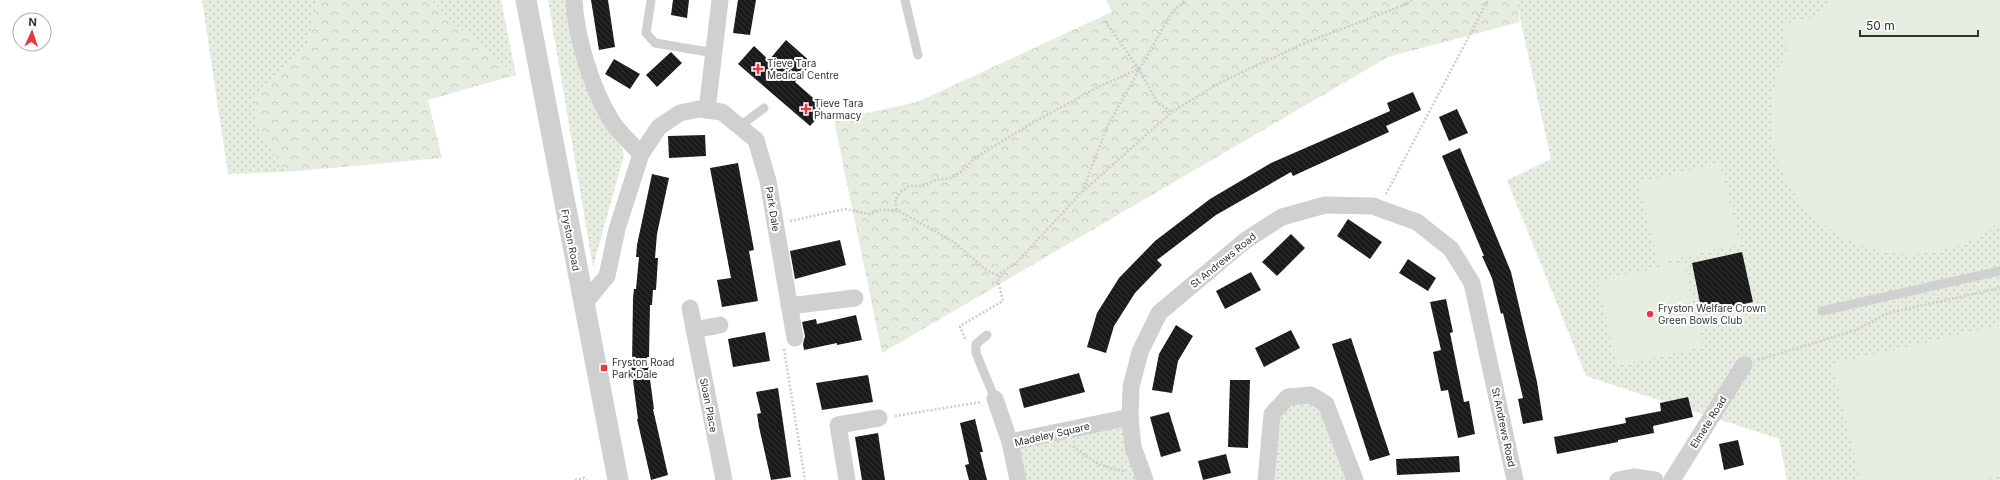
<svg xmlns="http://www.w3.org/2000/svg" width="2000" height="480" font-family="Inter,sans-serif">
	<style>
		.grass { fill: url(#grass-dots) }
		.forest { fill: url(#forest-crowns) }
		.pitch { fill: #e6ecdf }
		.building { fill: url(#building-back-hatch) }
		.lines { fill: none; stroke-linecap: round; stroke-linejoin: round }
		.path { stroke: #cdcdcd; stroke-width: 2.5; stroke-dasharray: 2 2; stroke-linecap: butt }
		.service { stroke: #d0d0d0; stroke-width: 9 }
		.minor { stroke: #d0d0d0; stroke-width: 17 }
		.tertiary { stroke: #d0d0d0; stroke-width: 21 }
		.poi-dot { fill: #e63946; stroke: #fff; stroke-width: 1.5 }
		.labels { text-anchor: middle; stroke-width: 4; stroke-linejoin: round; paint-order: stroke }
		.poi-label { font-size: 10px; fill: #333; stroke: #fff; text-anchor: start }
		.street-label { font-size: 10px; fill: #333; stroke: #fff }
	</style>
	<defs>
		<pattern id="grass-dots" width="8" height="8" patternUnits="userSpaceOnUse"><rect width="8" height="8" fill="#e6ecdf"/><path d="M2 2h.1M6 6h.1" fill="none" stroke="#c6cbc0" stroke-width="1.8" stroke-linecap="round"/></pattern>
		<pattern id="forest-crowns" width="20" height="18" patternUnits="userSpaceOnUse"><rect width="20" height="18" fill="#e6ecdf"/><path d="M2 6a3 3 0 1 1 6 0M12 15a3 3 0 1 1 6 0" fill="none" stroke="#c6cbc0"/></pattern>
		<pattern id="building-back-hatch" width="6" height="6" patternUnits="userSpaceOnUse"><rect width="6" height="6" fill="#1a1a1a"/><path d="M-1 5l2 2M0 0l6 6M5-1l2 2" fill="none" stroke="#333"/></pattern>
	</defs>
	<rect width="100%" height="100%" fill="#fff"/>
	<!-- grass -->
	<g class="grass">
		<path d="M202 0H317L308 47 251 99 261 133 286 172 228 174Z"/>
		<path d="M432 0H501L516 75 448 19Z"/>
		<path d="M548 0H574L611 121 624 155 593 267Z"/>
		<path d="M1516 0H2000V480H1787L1779 439 1586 376 1507 180 1551 159Z"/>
		<path d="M1288 397 1326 404 1355 480H1266L1272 414Z"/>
		<path d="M1130 417 1145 480H1018L1010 442Z"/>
	</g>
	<!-- forest -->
	<g class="forest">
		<path d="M317 0H432L448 19 516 75 428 100 442 158 286 172 261 133 251 99 308 47Z"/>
		<path d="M1106 0H1516L1520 22 1388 57 882 353 834 120 917 102 1112 12Z"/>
	</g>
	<!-- pitch -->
	<g class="pitch">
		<path d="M1835 0H2000V222C1918 287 1797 249 1773 144 1768 119 1772 91 1780 67 1781 62 1785 58 1786 53 1789 46 1783 32 1782 24L1813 18Z"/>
		<path d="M1720 163 1740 244 1658 263 1638 183Z"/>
		<path d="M1684 262 1703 347 1617 366 1597 281Z"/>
		<path d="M2000 325V475L1980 480H1860L1832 364Z"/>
	</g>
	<!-- building -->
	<g class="building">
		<path d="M591 0H608L615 47 599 50Z"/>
		<path d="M673 0H689L687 18 671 15Z"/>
		<path d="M738 0H756L750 35 733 33Z"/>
		<path d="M786 40 812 63 795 82 819 103 821 114 810 126 738 64 754 46 769 60Z"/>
		<path d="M671 52 682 63 657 87 646 75Z"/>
		<path d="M614 59 640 74 630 89 605 74Z"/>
		<path d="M1413 92 1421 110 1386 126 1389 132 1293 176 1291 172 1216 215 1157 260 1162 265 1135 293 1114 326 1106 353 1087 347 1097 313 1119 278 1155 241 1210 199 1271 163 1390 111 1387 103Z"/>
		<path d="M1457 109 1468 133 1449 141 1439 117Z"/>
		<path d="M705 135 706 156 669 158 668 136Z"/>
		<path d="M1460 148 1511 272 1537 382 1543 420 1523 424 1518 399 1523 398 1503 313 1501 314 1492 278 1482 256H1484L1442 156Z"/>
		<path d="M738 163 754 250 749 251 758 301 722 307 717 280 731 278 710 168Z"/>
		<path d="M652 174 669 178 657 234 655 258H658L656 290H653L652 305H650L649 357H647L654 409H653L668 475 651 480 637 419H638L631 365H632L633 298 634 289H636L639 257H636L637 245Z"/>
		<path d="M1348 219 1382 242 1370 259 1337 236Z"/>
		<path d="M1291 234 1305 248 1277 276 1262 262Z"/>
		<path d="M840 240 846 265 795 279 790 251Z"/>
		<path d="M1742 252 1753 302 1702 313 1692 263Z"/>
		<path d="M1408 259 1436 278 1428 291 1399 273Z"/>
		<path d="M1251 272 1261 290 1225 309 1216 291Z"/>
		<path d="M1446 299 1453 332 1450 333 1464 402 1469 401 1475 434 1458 438 1448 390 1441 391 1433 352 1441 350 1430 302Z"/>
		<path d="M856 315 862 340 837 345V343L804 350 803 344 805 336 802 322 816 319 817 324Z"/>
		<path d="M1176 325 1193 336 1178 361 1172 393 1152 390 1159 354Z"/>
		<path d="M1291 330 1300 348 1264 367 1255 348Z"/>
		<path d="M765 332 770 361 733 367 728 339Z"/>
		<path d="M1351 338 1390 455 1370 461 1332 344Z"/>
		<path d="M1079 373 1085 392 1024 408 1019 389Z"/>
		<path d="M868 375 873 402 822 410 816 383Z"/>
		<path d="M1230 380H1250L1248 448 1228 447Z"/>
		<path d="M778 388 791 477 771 480 759 427 757 414 761 413 756 392Z"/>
		<path d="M1688 397 1693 417 1653 426 1654 433 1618 440V442L1557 454 1554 437 1626 423 1625 418 1661 411 1660 403Z"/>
		<path d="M1169 412 1181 451 1161 457 1150 417Z"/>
		<path d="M975 419 983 452H980L987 480H969L965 465 969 464 960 423Z"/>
		<path d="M878 433 885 480H862L855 437Z"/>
		<path d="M1738 440 1744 465 1724 470 1719 444Z"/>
		<path d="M1226 454 1231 473 1203 480 1198 461Z"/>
		<path d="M1459 456 1460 472 1397 475 1396 459Z"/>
	</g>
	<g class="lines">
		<!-- path -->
		<g class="path">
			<path d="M1139 69 1157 102 1172 112"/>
			<path d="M1082 192 1108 125 1172 12 1185 0"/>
			<path d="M1386 194 1488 0"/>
			<path d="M897 210 895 200 901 192 909 186H922L936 180 951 178 960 173 972 161 986 151 1029 125 1098 87 1139 69 1105 21"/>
			<path d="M790 221 845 209 870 214 880 210H897L954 242 986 270 999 276"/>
			<path d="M965 339 960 326 1003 301 998 281 1001 273 1017 262 1081 193 1172 112 1219 83 1300 45 1404 5 1412 0"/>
			<path d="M784 349 805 480"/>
			<path d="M1758 360 1856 330 1888 313 2000 288"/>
			<path d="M895 416 981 402"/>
			<path d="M1073 446C1090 460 1102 468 1125 471"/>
			<path d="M575 480 584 478 587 480"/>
		</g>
		<!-- service -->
		<g class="service">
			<path d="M651 0 646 33 655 43 714 53"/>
			<path d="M905 0 918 55"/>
			<path d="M740 126 764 108"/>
			<path d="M1822 311 2000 271"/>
			<path d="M987 335 976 344V353L995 399"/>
		</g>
		<!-- minor -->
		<g class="minor">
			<path d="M574 0C576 37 591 87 611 120 618 132 631 143 641 154"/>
			<path d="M707 110 720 0"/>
			<path d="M583 305 607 276 617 229 641 154 659 127 680 113 699 109 722 112 756 140 768 181 795 338"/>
			<path d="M789 306 855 298"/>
			<path d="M690 308 724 480"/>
			<path d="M694 330 720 325"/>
			<path d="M995 399 1010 442"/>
			<path d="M847 480 838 425 879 418"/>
			<path d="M1018 480 1010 442 1130 417"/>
			<path d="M1145 480 1133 447 1130 417 1131 387 1140 352 1159 313 1246 240 1282 217 1325 205 1373 206 1378 208 1417 222 1451 249 1472 283 1515 480"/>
			<path d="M1266 480 1272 414 1288 397 1311 395 1326 404 1355 480"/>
			<path d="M1618 480 1634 477 1655 480"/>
			<path d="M1672 480 1744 365"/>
		</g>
		<!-- tertiary -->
		<path class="tertiary" d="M526 0 618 480"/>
	</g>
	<!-- markers -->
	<g class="poi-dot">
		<path d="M756 63h4v4h4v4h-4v4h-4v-4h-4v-4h4z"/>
		<path d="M804 103h4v4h4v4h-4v4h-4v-4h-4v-4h4z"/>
		<circle cx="1650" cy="314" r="4"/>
		<rect x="600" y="364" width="8" height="8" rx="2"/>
	</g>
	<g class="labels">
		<!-- poi labels -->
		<g class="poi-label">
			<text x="767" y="67">Tieve Tara<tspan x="767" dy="12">Medical Centre</tspan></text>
			<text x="814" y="107">Tieve Tara<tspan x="814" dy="12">Pharmacy</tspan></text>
			<text x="1658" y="312">Fryston Welfare Crown<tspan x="1658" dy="12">Green Bowls Club</tspan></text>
			<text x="612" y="366">Fryston Road<tspan x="612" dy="12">Park Dale</tspan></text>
		</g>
		<!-- street labels -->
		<g class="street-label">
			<text transform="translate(773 209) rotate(81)" y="4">Park Dale</text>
			<text transform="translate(571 240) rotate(79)" y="4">Fryston Road</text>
			<text transform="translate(1223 260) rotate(-39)" y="4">St Andrews Road</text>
			<text transform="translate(709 405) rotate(79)" y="4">Sloan Place</text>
			<text transform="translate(1708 422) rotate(-58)" y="4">Elmete Road</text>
			<text transform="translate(1504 427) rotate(78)" y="4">St Andrews Road</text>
			<text transform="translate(1052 434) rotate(-13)" y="4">Madeley Square</text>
		</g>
	</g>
	<!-- north arrow -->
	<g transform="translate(32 32) rotate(3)"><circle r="19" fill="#ffffff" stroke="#adadad"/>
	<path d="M0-3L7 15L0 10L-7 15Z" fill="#e63946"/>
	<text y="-6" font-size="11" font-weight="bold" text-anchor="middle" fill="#333333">N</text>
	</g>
	<!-- scale -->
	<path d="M1860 30v6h118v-6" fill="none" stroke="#333333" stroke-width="2"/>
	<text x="1866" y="30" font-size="12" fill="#333333" stroke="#ffffff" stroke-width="3" paint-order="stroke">50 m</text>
</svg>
